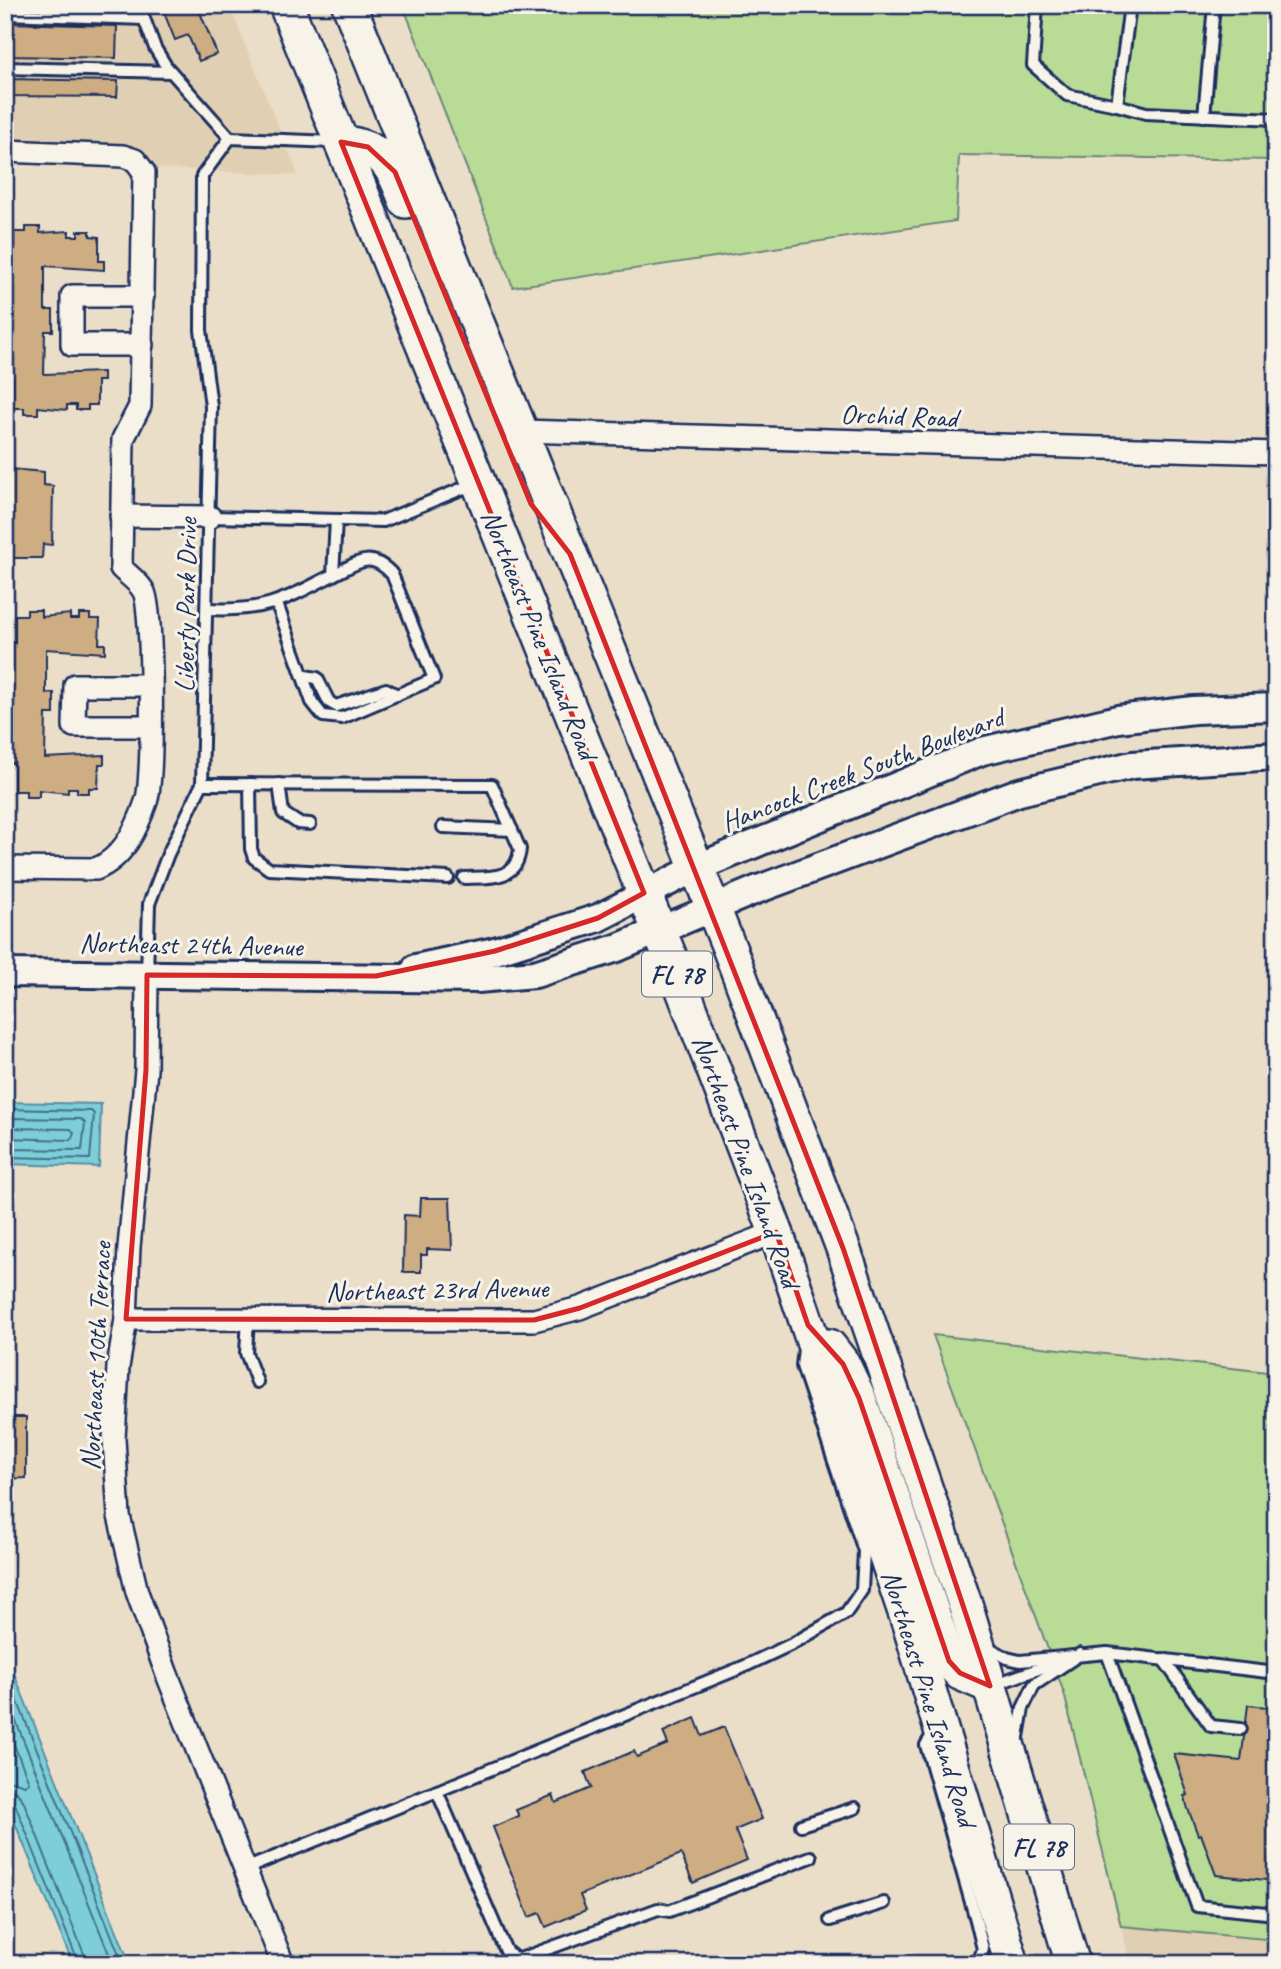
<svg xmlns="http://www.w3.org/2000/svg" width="1281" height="1969" font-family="Caveat,sans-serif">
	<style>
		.built { fill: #e1cfb3 }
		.green { fill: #b8dc96; stroke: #6a867a; stroke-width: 2 }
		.water { fill: #7dced6; stroke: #568ea6; stroke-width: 2 }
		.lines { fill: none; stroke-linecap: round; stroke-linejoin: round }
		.shore { stroke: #426f8e; stroke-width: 2 }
		.building { fill: #cdad81; stroke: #1b2f5e; stroke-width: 2 }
		.service-casing { stroke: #1b2f5e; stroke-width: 16 }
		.minor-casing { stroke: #1b2f5e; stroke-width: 26 }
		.tertiary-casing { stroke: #1b2f5e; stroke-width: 32 }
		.primary-casing { stroke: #1b2f5e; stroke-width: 38 }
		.service { stroke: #f7f3e8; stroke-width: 10 }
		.minor { stroke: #f7f3e8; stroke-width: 21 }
		.tertiary { stroke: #f7f3e8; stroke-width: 26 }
		.primary { stroke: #f7f3e8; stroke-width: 33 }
		.marked { fill: none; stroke: #d62828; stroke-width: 5; stroke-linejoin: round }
		.labels { text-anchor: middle; stroke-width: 6; stroke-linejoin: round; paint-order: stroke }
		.shield { fill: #f7f3e8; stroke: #5d6a87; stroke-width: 2 }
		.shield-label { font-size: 26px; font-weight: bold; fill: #1b2f5e }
		.street-label { font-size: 28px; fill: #1b2f5e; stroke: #f7f3e8 }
	</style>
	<rect width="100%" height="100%" fill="#eadec9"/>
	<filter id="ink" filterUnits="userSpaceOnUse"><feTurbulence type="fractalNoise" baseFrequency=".0143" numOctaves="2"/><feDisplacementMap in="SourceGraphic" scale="14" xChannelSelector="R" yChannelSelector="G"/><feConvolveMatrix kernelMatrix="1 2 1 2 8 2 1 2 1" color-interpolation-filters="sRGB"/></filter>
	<g filter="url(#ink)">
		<!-- built -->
		<g class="built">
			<path d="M5 5H229L298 175 5 161Z"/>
			<path d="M1121 1926 1276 1940V1964H1130Z"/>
		</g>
		<!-- green -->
		<g class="green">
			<path d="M403 5H1124L1126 8 1276 11V160L959 155 956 221 513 287Z"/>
			<path d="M933 1335 1276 1373V1940L1121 1926 1064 1693Z"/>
		</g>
		<!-- water -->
		<g class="water">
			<path d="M1124 5H1276V11L1125 8Z"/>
			<path d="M5 1102 101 1104 99 1167 5 1164Z"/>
			<path d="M5 1651 130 1964H73L5 1799Z"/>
		</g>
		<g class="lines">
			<!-- shore -->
			<g class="shore">
				<path d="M5 1109 91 1111 94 1114 90 1159 5 1157"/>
				<path d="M5 1118 81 1119 85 1123 82 1150 5 1149"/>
				<path d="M5 1128 71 1129 74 1133 71 1140 5 1138"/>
				<path d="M5 1670 123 1964"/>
				<path d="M5 1694 113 1964"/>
				<path d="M5 1722 29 1782 25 1785 5 1779"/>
				<path d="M5 1790 16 1792 23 1800 88 1964"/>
				<path d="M5 1799 15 1804 79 1964"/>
			</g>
		</g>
		<!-- building -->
		<g class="building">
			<path d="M7 5H109V8Z"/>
			<path d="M161 5H197L217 54 199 61 188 35 175 40Z"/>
			<path d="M7 23 117 26 116 58 6 56Z"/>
			<path d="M5 79 118 81 117 97 5 96Z"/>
			<path d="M26 227H40V233L69 231V236H78V231H90V236L99 237V261H104V270L45 266V310H53V331H45L44 374 103 372V381H97V405H88V410H76V405H67V410L38 407V414H24V408H12L13 379H5L6 356H9L7 333H12V307H7L10 283H7L6 260H14V232H26Z"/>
			<path d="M9 469 44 472V485L53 486 52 545 43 544 42 558H5V471Z"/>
			<path d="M27 610H41V617L70 614V619H79V614H90V619H100L99 644H105V653L46 649V693H54V714H46L45 758 104 755V764H99L98 788H89V793H77V788H68V793L39 790V797H26V791H14V763H5L7 739H10L8 716H13V690H8L11 667H8L6 643H15V615H27Z"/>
			<path d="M421 1198H450L452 1250 427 1249V1255H421V1272H403L404 1215 420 1216Z"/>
			<path d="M5 1417H26V1478L5 1479Z"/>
			<path d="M1248 1705 1276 1708V1881L1216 1875 1201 1834 1198 1835 1187 1806 1185 1796 1188 1795 1174 1754 1241 1761Z"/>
			<path d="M695 1718 702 1736 724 1727 762 1819 735 1830 747 1860 693 1883 681 1854 580 1895 586 1910 546 1927 540 1913 529 1917 493 1827 519 1816 516 1810 553 1795 556 1803 591 1788 585 1772 634 1751 637 1757 668 1744 663 1732Z"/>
		</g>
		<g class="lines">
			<!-- service casing -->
			<g class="service-casing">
				<g id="service">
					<path d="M139 5 155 48 166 66 230 138"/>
					<path d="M1037 5 1033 65 1067 95 1117 105 1130 5"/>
					<path d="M5 14 144 19"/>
					<path d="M5 68 171 72"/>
					<path d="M1117 105 1146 113 1276 119"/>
					<path d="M1204 116 1214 5"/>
					<path d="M210 517 383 521 476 483"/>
					<path d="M277 604 312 702 323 716 342 718 434 679 392 574C370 550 358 563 333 575"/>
					<path d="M208 609C265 612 284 600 333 575L336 520"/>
					<path d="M305 676 317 678 329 702 336 706 386 689 397 695"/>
					<path d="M202 784 492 785 520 849C517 881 489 877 464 878"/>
					<path d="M250 784 251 849 254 858 269 869 448 878"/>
					<path d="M279 784 283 813 298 823 310 824"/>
					<path d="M443 827 512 830"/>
					<path d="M147 975 149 904 168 854 202 784 211 406 201 330 202 176 230 138 335 142"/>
					<path d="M248 1318 246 1353 257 1382"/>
					<path d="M986 1646 1007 1658 1020 1661 1107 1653 1276 1673"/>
					<path d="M1107 1653 1197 1906 1276 1914"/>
					<path d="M1163 1659 1211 1726 1241 1729"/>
					<path d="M993 1685 1061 1661"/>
					<path d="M934 1732 926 1745 976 1920 983 1949 978 1964"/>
					<path d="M1017 1743 1023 1708 1034 1685 1080 1654"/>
					<path d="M437 1791 506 1951 517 1960 658 1909 669 1911 811 1857"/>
					<path d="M801 1825 855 1808"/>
					<path d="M245 1869 743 1667 792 1644 846 1613 862 1590 864 1551 802 1366 804 1349"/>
					<path d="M830 1920 884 1903"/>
				</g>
			</g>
			<!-- minor casing -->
			<g class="minor-casing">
				<g id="minor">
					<path d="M5 151 123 156 135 160 144 172 140 406 123 439 121 568C128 575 140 583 144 592 153 611 154 782 146 802 137 829 123 858 96 869L5 868"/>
					<path d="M142 345H72V296H143"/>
					<path d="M521 431 1276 453"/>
					<path d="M121 516 210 517"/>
					<path d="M150 726H74L75 685H150"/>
					<path d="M147 975 146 1070 129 1247 126 1319 118 1367 114 1439 119 1516 137 1592 166 1672 283 1964"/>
					<path d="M126 1319 534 1320 580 1308 776 1232"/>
				</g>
			</g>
			<!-- tertiary casing -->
			<g class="tertiary-casing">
				<g id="tertiary">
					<path d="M416 968 495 951 598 918 696 868 982 751 1118 719 1194 710 1276 707"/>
					<path d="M5 973 478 979 535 974 617 948 756 890 1019 792 1132 765 1276 756"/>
				</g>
			</g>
			<!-- primary casing -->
			<g class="primary-casing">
				<g id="primary">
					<path d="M286 5 682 987 776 1232 910 1627 1012 1964"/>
					<path d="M349 5 730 950 843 1248 966 1607 1073 1964"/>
					<path d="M341 142C384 148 391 163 406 201"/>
					<path d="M829 1346 843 1364 859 1398 949 1661 960 1673 990 1686"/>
				</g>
			</g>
			<!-- service -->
			<use href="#service" class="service"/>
			<!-- minor -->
			<use href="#minor" class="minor"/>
			<!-- tertiary -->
			<use href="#tertiary" class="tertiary"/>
			<!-- primary -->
			<use href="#primary" class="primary"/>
		</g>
	</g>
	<!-- marked area -->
	<path class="marked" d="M341 142 368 147 395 172 531 504 570 554 843 1248 990 1686 960 1673 949 1661 859 1398 843 1364 808 1325 776 1232 580 1308 534 1320 126 1319 146 1070 147 975 376 976 495 951 598 918 644 893Z"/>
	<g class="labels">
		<!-- shield labels -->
		<g class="shield">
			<rect x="642" y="951.5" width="70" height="45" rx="5"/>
			<rect x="1004" y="1824.5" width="70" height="45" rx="5"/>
		</g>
		<g class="shield-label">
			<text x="677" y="983">FL 78</text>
			<text x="1039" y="1856">FL 78</text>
		</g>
		<!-- street labels -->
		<g class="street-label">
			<text transform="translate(899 415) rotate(2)" y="10">Orchid Road</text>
			<text transform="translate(185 605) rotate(-89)" y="10">Liberty Park Drive</text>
			<text transform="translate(540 634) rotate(68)" y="10">Northeast Pine Island Road</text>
			<text transform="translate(862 769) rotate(-21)" y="10">Hancock Creek South Boulevard</text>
			<text transform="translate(191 944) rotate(1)" y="10">Northeast 24th Avenue</text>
			<text transform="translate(747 1161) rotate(70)" y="10">Northeast Pine Island Road</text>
			<text transform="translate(437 1289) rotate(-1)" y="10">Northeast 23rd Avenue</text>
			<text transform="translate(95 1356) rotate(-87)" y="10">Northeast 10th Terrace</text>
			<text transform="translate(930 1698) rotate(73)" y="10">Northeast Pine Island Road</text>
		</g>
	</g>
	<!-- margin -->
	<rect width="1281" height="1969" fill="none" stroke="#f7f3e8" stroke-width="28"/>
	<rect x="14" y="14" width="1253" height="1941" fill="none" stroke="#1b2f5e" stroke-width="2.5" filter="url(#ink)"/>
</svg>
